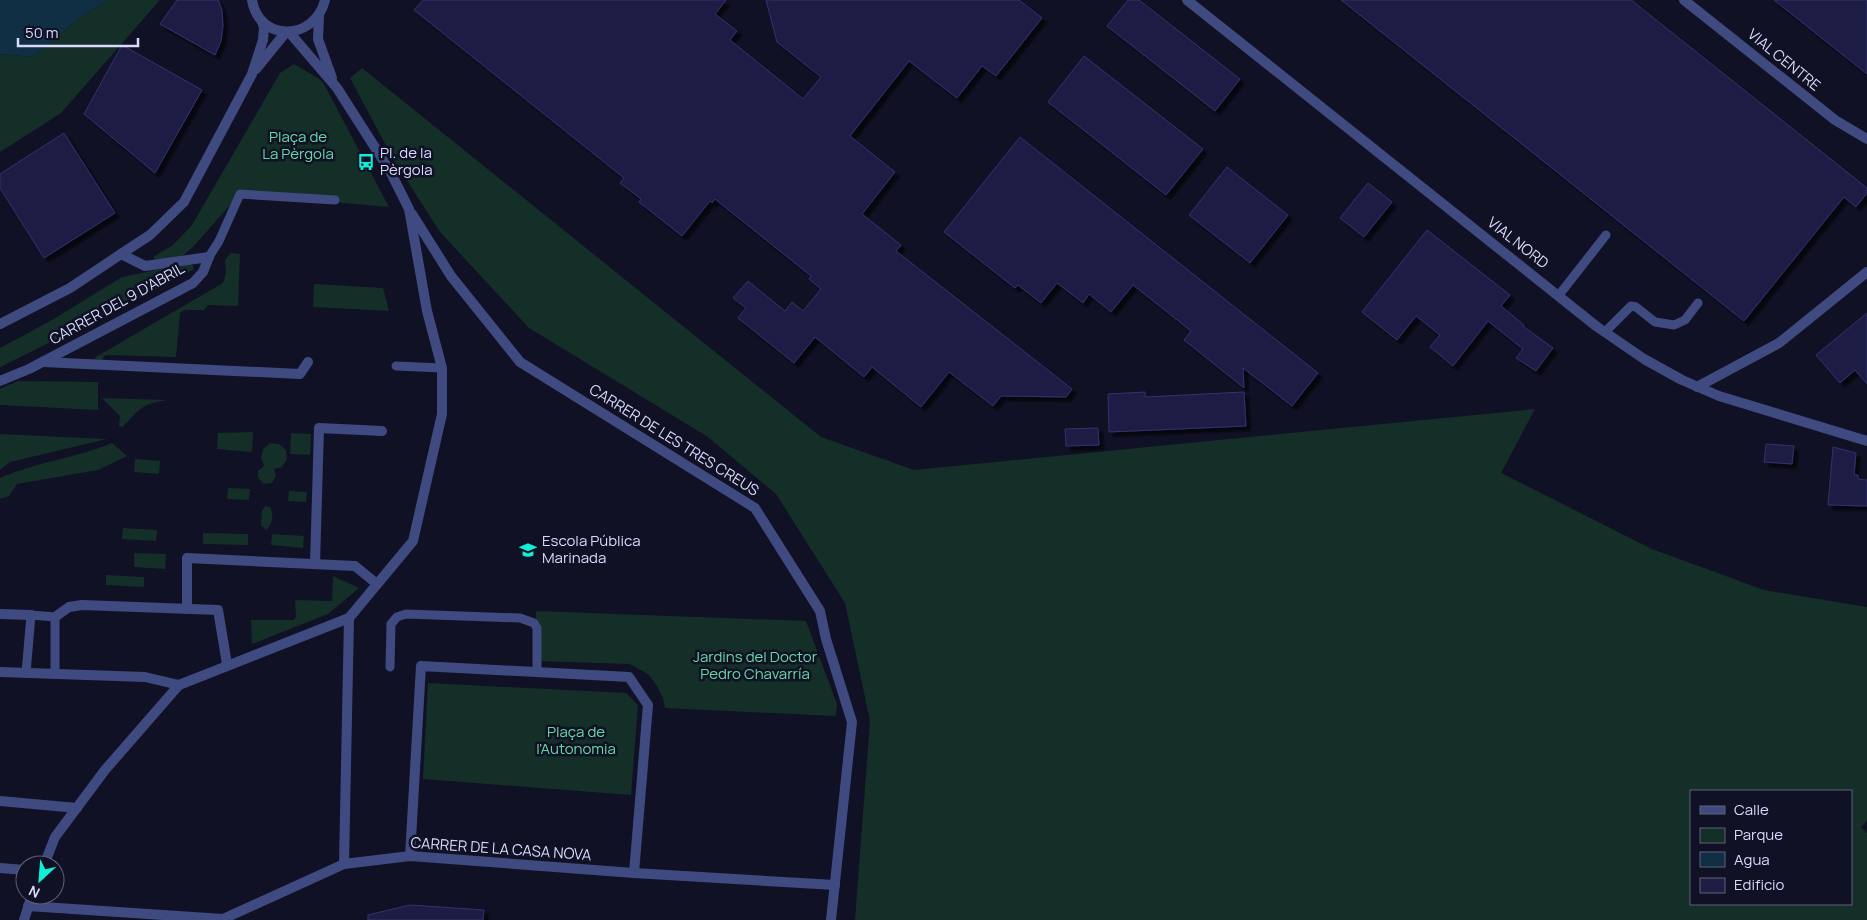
<svg xmlns="http://www.w3.org/2000/svg" width="1867" height="920" font-family="Manrope,sans-serif">
	<style>
		.green { fill: #142e28; fill-rule: evenodd }
		.water { fill: #102e44 }
		.building { fill: #1e1e44; stroke: #32326e; filter: url(#shadow) }
		.lines { fill: none; stroke-linecap: round; stroke-linejoin: round }
		.lane { stroke: #3f4a80; stroke-width: 9 }
		.street { stroke: #3f4a80; stroke-width: 10 }
		.labels { text-anchor: middle; stroke-width: 5; stroke-linejoin: round; paint-order: stroke }
		.street-label { font-size: 15px; fill: #d7dafc; stroke: #101124 }
		.park-label { font-size: 15px; fill: #67d8a4; stroke: #101124 }
		.poi-label { font-size: 15px; fill: #d7dafc; stroke: #101124; text-anchor: start }
	</style>
	<defs>
		<filter id="shadow"><feDropShadow dx="4.5" dy="4.5" stdDeviation="1" flood-color="#0009"/></filter>
	</defs>
	<rect width="100%" height="100%" fill="#101124"/>
	<!-- green -->
	<g class="green">
		<path d="M108 0H160L61 113 0 152V54L32 57 85 14Z"/>
		<path d="M294 64 318 78 324 84 389 207 240 194 192 248 180 258 158 262 153 257 173 245 192 225 280 73Z"/>
		<path d="M362 68 821 437 914 470 1535 409 1501 473 1652 549 1764 590 1867 607V821L1861 827 1867 833V920H855L870 721 845 603 776 494 708 437 529 328 440 232 393 159 350 78ZM1691 791H1851V904H1691Z"/>
		<path d="M231 253 240 254 238 306 208 305 204 310H185L180 313 176 357 107 355 104 356 102 361 94 358 223 283 226 273 225 260Z"/>
		<path d="M185 264H192L194 269 130 303 0 367V348L52 320 122 277Z"/>
		<path d="M314 284 383 288 389 311 313 307Z"/>
		<path d="M18 381 98 382V410L0 405V389Z"/>
		<path d="M102 398 167 400C139 405 141 409 122 427L119 426 120 416Z"/>
		<path d="M253 432 252 452 217 449 218 433Z"/>
		<path d="M291 433 311 434 310 455 290 454Z"/>
		<path d="M0 434 107 439 10 462 0 470Z"/>
		<path d="M112 443 127 456 98 470 17 484 9 496 0 499V478C36 462 76 458 112 443Z"/>
		<path d="M270 443 279 444 286 450 287 459 282 467 274 469 276 476 272 483 264 484 258 478V471L264 466 261 458 263 449Z"/>
		<path d="M135 459 160 461 159 474 134 472Z"/>
		<path d="M228 488 250 489 249 500 227 499Z"/>
		<path d="M289 491 307 492 306 502 288 501Z"/>
		<path d="M265 506 270 507C274 514 273 524 266 530L261 525 262 511Z"/>
		<path d="M123 528 157 530 156 541 122 539Z"/>
		<path d="M203 533 248 534V545L203 544Z"/>
		<path d="M272 534 304 536 303 548 271 545Z"/>
		<path d="M134 553 166 554 165 569 134 567Z"/>
		<path d="M106 575 144 577V587L106 585Z"/>
		<path d="M333 576 359 588 328 614 252 644 251 620H293L296 617 295 600 332 601Z"/>
		<path d="M536 611 806 621 837 704 836 716 665 708 663 698 657 686 648 674 630 664 536 661Z"/>
		<path d="M428 683 626 693 638 705 631 795 423 779Z"/>
	</g>
	<!-- water -->
	<path class="water" d="M0 0H108L85 14 32 57 0 54Z"/>
	<!-- building -->
	<g class="building">
		<path d="M177 0H218L222 10 223 26 221 41 215 55 160 24Z"/>
		<path d="M423 0H726L715 14 737 31 730 40 803 99 821 77 777 42 766 0H1019L1042 18 996 76 982 66 957 98 909 61 850 136 895 172 862 214 901 245 896 251 1072 389 1066 397 1001 396 993 406 949 372 921 407 872 367 864 377 815 337 794 363 738 318 746 308 733 298 748 281 785 311 792 302 803 311 821 289 809 279 811 276 715 199 712 203 710 201 682 236 639 202 641 199 620 183 624 178 414 10Z"/>
		<path d="M1128 0H1139L1240 79 1215 111 1107 26Z"/>
		<path d="M1341 0H1631L1867 188V193L1856 207 1844 197 1744 321Z"/>
		<path d="M1774 0H1867V74Z"/>
		<path d="M122 45 202 90 155 173 84 114Z"/>
		<path d="M1084 56 1203 149 1166 195 1048 102Z"/>
		<path d="M64 133 115 213 44 258 0 188V174Z"/>
		<path d="M1020 137 1318 373 1292 406 1243 368 1244 388 1184 340 1191 331 1133 285 1111 312 1089 294 1083 303 1057 283 1041 303 1018 285 1015 288 944 232Z"/>
		<path d="M1227 167 1288 215 1250 263 1189 215Z"/>
		<path d="M1368 183 1392 202 1364 237 1340 218Z"/>
		<path d="M1427 230 1510 295 1501 306 1524 325 1523 326 1553 348 1536 371 1516 358 1523 349 1488 321 1453 366 1430 347 1440 335 1416 316 1397 340 1362 312Z"/>
		<path d="M1867 313V384L1855 370 1840 383 1816 355Z"/>
		<path d="M1145 392V397L1244 392 1246 426 1109 432 1108 394Z"/>
		<path d="M1098 428 1099 445 1066 446 1065 429Z"/>
		<path d="M1766 444 1794 446 1792 464 1764 462Z"/>
		<path d="M1833 447 1856 453 1854 475H1858V479L1867 480V506L1828 505Z"/>
		<path d="M410 905 484 910 483 920H368V915Z"/>
	</g>
	<g class="lines">
		<!-- lane -->
		<g class="lane">
			<path d="M209 257 219 241 240 194 335 200"/>
			<path d="M1559 295 1606 235"/>
			<path d="M1605 332 1631 306 1636 307 1655 322 1674 325 1685 320 1698 303"/>
			<path d="M396 366 442 368"/>
			<path d="M390 667 391 624 397 617 406 614 520 618 534 623 537 628V672"/>
			<path d="M26 673 31 615 55 617V674"/>
		</g>
		<!-- street -->
		<g class="street">
			<path d="M252 0C259 43 315 41 325 0"/>
			<path d="M1187 0 1596 326 1644 359 1682 380 1719 396 1867 441"/>
			<path d="M1684 0 1835 120 1867 139"/>
			<path d="M319 16 318 39 332 78"/>
			<path d="M256 69 286 32"/>
			<path d="M412 214 451 276 520 362 755 508 820 611 826 639 852 722 831 920"/>
			<path d="M121 254 145 266 209 257"/>
			<path d="M0 324 70 288 121 254 150 235 184 202 252 74 263 40 264 28 262 21"/>
			<path d="M43 362 300 374 308 362"/>
			<path d="M0 381 29 369 193 283 203 272 209 257"/>
			<path d="M1697 387 1779 343 1867 272"/>
			<path d="M315 564 319 428 382 431"/>
			<path d="M187 609V558L355 566 377 584"/>
			<path d="M0 614 31 615"/>
			<path d="M55 617 69 607 82 605 218 610 227 664"/>
			<path d="M0 672 145 677 179 685 349 618 413 541 442 414V368L427 311 409 209 390 171 337 88 289 32"/>
			<path d="M0 801 77 808"/>
			<path d="M410 856 421 666 629 677 648 705 634 873"/>
			<path d="M344 864 349 618"/>
			<path d="M44 865 55 837 105 770 179 685"/>
			<path d="M0 868 25 870"/>
			<path d="M28 906 223 919 344 864 410 856 634 873 835 885"/>
			<path d="M24 920 32 895"/>
		</g>
	</g>
	<!-- icons -->
	<defs>
		<g id="bus-bare" transform="scale(1.35)"><path d="M-5-6H5V4H4V6H2V4H-2V6H-4V4H-5ZM-3.5-4V0h7V-4ZM-3.5 1.2v1.5H-2V1.2ZM2 1.2v1.5H3.5V1.2Z" fill="#11eed6" stroke="#101124" stroke-width="2.5" paint-order="stroke"/></g>
		<g id="school-bare" transform="scale(1.35)"><path d="M0-5L7-2L0 1L-7-2ZM-4 1L0 2.5L4 1V4Q0 6-4 4Z" fill="#11eed6" stroke="#101124" stroke-width="2.5" paint-order="stroke"/></g>
	</defs>
	<g fill-rule="evenodd">
		<use href="#bus-bare" x="366" y="162"/>
		<use href="#school-bare" x="528" y="550"/>
	</g>
	<g class="labels">
		<!-- street labels -->
		<g class="street-label">
			<text transform="translate(1784 60) rotate(39)" y="5">VIAL CENTRE</text>
			<text transform="translate(1518 243) rotate(38)" y="5">VIAL NORD</text>
			<text transform="translate(117 304) rotate(-29)" y="5">CARRER DEL 9 D'ABRIL</text>
			<text transform="translate(674 440) rotate(32)" y="5">CARRER DE LES TRES CREUS</text>
			<text transform="translate(501 849) rotate(4)" y="5">CARRER DE LA CASA NOVA</text>
		</g>
		<!-- park labels -->
		<g class="park-label">
			<text x="298" y="142">Plaça de<tspan x="298" dy="17">La Pèrgola</tspan></text>
			<text x="755" y="662">Jardins del Doctor<tspan x="755" dy="17">Pedro Chavarría</tspan></text>
			<text x="576" y="737">Plaça de<tspan x="576" dy="17">l'Autonomia</tspan></text>
		</g>
		<!-- poi labels -->
		<g class="poi-label">
			<text x="380" y="158">Pl. de la<tspan x="380" dy="17">Pèrgola</tspan></text>
			<text x="542" y="546">Escola Pública<tspan x="542" dy="17">Marinada</tspan></text>
		</g>
	</g>
	<!-- legend -->
	<rect x="1690" y="790" width="162" height="115" fill="#101124" stroke="#60617a"/>
	<rect x="1700" y="806" width="25" height="8" fill="#3f4a80" stroke="#60617a"/>
	<text x="1734" y="815" font-size="15" fill="#d7dafc">Calle</text>
	<rect x="1700" y="828" width="25" height="15" fill="#142e28" stroke="#60617a"/>
	<text x="1734" y="840" font-size="15" fill="#d7dafc">Parque</text>
	<rect x="1700" y="852" width="25" height="15" fill="#102e44" stroke="#60617a"/>
	<text x="1734" y="865" font-size="15" fill="#d7dafc">Agua</text>
	<rect x="1700" y="878" width="25" height="15" fill="#1e1e44" stroke="#60617a"/>
	<text x="1734" y="890" font-size="15" fill="#d7dafc">Edificio</text>
	<!-- north arrow -->
	<g transform="translate(40 880) rotate(206)"><circle r="24" fill="#101124" stroke="#60617a"/>
	<path d="M0-4L9 19L0 12L-9 19Z" fill="#11eed6"/>
	<text y="-8" font-size="14" font-weight="bold" text-anchor="middle" fill="#d7dafc">N</text>
	</g>
	<!-- scale -->
	<path d="M18 38v8h120v-8" fill="none" stroke="#d7dafc" stroke-width="2.5"/>
	<text x="25" y="38" font-size="15" fill="#d7dafc" stroke="#101124" stroke-width="4" paint-order="stroke">50 m</text>
</svg>
